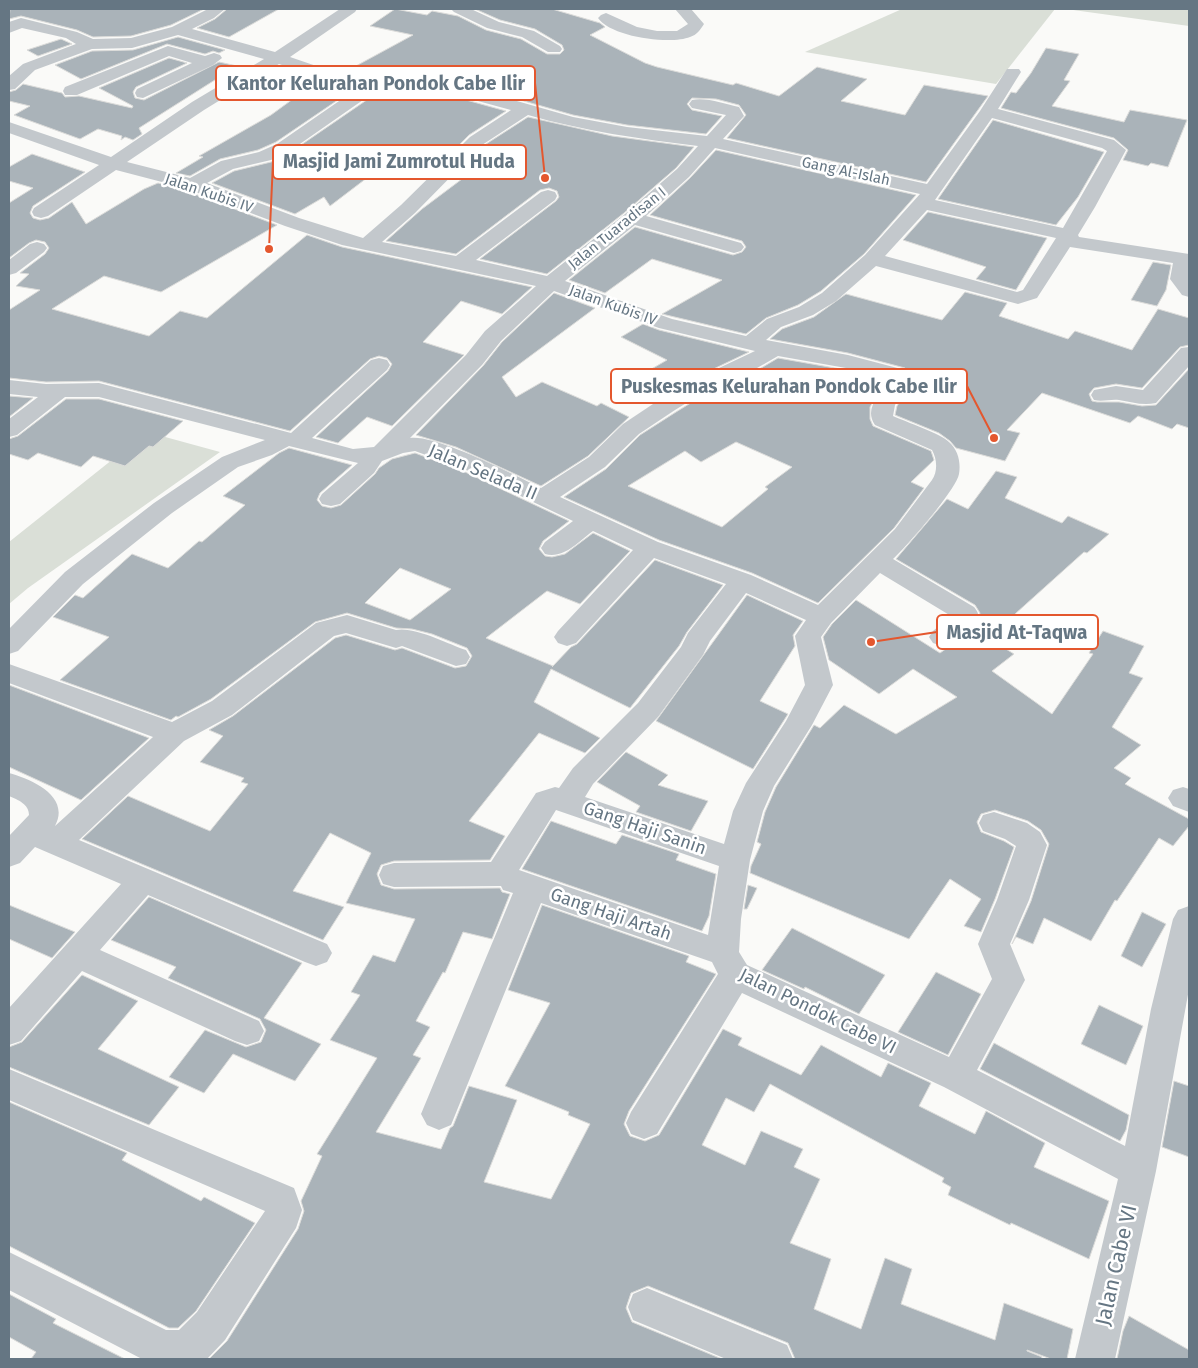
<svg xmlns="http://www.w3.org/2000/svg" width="1198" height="1368" font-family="'Fira Sans',sans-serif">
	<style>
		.green { fill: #dadfd7 }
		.building { fill: #aab3b9; stroke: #dcdcda; fill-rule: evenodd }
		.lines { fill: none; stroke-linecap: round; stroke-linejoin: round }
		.street { fill: #c3c8cc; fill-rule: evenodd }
		.labels { text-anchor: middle; stroke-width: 5; stroke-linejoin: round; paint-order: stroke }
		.far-street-label { font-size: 15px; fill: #657683; stroke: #fff }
		.street-label { font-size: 18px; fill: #657683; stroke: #fff }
		.near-street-label { font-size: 21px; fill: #657683; stroke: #fff }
		.leader { fill: none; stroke: #e4572e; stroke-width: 2 }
		.callout-dot { fill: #e4572e; stroke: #fff; stroke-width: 2 }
		.callout { fill: #fff; stroke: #e4572e; stroke-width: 2 }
		.callout-label { font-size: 19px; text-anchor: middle; font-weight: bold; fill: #657683 }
	</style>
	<rect width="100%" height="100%" fill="#fafaf8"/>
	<!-- green -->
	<g class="green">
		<path d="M902 9H1055L996 84 805 52Z"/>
		<path d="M1066 9H1189V26Z"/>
		<path d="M147 432 220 452 28 588 9 604V542Z"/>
	</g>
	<!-- building -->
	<g class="building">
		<path d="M10 9H204L171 25 131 36 93 37 77 30 21 16 9 19Z"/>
		<path d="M227 9H279L229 37 197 28 215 19Z"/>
		<path d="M395 9 427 15 432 11 458 16 486 30 521 39 547 54H560L564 50 562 45 535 29 500 20 475 9H552L600 23 605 27 590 35 645 63 657 67 733 85 736 83 779 96 817 67 867 79 841 101 905 115 924 85 988 96 926 182 727 138 746 115 739 105 716 99 692 98 687 104 692 110 722 116 706 134 627 125 573 115 419 71H409L369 82 343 73 413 35 370 26Z"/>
		<path d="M178 37 225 50 219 53 213 51 205 54 167 44 81 79 55 65 92 51 133 50Z"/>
		<path d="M61 39 72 44 38 56 27 50Z"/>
		<path d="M1046 48 1079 54 1064 80 1070 81 1052 106 1124 122 1130 110 1187 120 1168 167 1151 163 1148 166 1123 160 1128 150 1114 138 1001 108 1011 92 1016 93 1031 73Z"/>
		<path d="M169 58 187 63 136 87 133 92 135 98 144 100 219 62 237 66 139 128 142 134 133 140 125 137 121 140 122 136 98 129 80 139 14 115 30 106 9 101V92L16 90 23 84 62 93 65 97 79 96 132 108 133 106 99 88Z"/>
		<path d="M319 80 351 91 276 142 258 150 220 159 190 176 176 173 203 157 199 156 271 115Z"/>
		<path d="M412 85 506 111 469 135 448 156 423 150 419 153 412 150 382 172 376 171 330 206 324 197 295 214 212 183 234 171 271 162 285 156 338 169 344 168 349 162 344 156 301 145 374 95 395 92Z"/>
		<path d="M528 117 612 136 694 147 676 168 624 213 547 274 480 259 556 201 559 197 557 191 549 188 540 190 456 254 386 241 422 209 482 164 469 161 483 146Z"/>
		<path d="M993 120 1104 152 1078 197 1056 225 938 199Z"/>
		<path d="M716 150 916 195 864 254 821 291 798 305 766 318 746 334 662 314 722 280 652 259 605 293 569 280 635 227 733 255 742 252 746 247 742 241 650 215 690 178Z"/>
		<path d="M32 154 85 172 33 206 30 213 33 218 40 220 49 218 72 202 86 224 144 189 158 183 184 190 277 225 161 292 104 276 52 309 149 336 180 311 207 318 307 235 342 247 532 287 502 314 461 301 423 342 464 355 392 426 367 417 338 443 316 437 388 371 392 364 387 358 379 356 370 359 290 431 99 381 46 382 9 378V310L40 290 16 286 29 274 20 273 45 254 49 248 45 242 36 240 29 243 9 258V203L33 188 9 181V167Z"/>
		<path d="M928 212 1047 238 1016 290 976 279 986 267 903 240Z"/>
		<path d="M1153 262 1171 265 1166 290 1157 306 1131 300Z"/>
		<path d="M965 292 1007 303 999 316 1068 339 1075 331 1132 350 1158 309 1189 318V345L1180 347 1142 388 1116 384 1094 388 1089 394 1092 401 1097 402H1119L1142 406 1156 405 1189 369V428L1177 424 1172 429 1138 416 1130 423 1042 393 1007 430 1020 433 1005 461 956 448 950 441 939 433 895 415 897 406 913 381 905 368 848 353 770 339 782 329 814 317 846 294 942 320Z"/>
		<path d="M554 293 595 308 502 377 516 397 542 382 597 406 601 403 629 417 588 456 541 486 456 447 416 435 483 366 502 342Z"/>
		<path d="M643 324 659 330 749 352 678 386 648 371 667 360 621 337Z"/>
		<path d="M778 358 846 370 886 381 870 407V419L873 426 931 451 934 460 911 482 924 488 894 528 818 603 752 573 659 540 564 497 606 469 640 435 676 412 702 396 751 374ZM736 442 792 467 765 487 768 489 722 527 628 486 685 451 701 462Z"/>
		<path d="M9 396 33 398 9 417Z"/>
		<path d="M66 399H99L183 421 153 447 149 446 125 466 93 456 81 467 38 453 28 460 9 454V439L18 436Z"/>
		<path d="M289 448 352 465 320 493 317 500 322 506 331 508 341 505 375 474 379 468 392 459 415 453 463 471 569 521 543 541 539 549 545 556 552 557 565 554 593 533 630 551 580 604 547 591 486 638 553 666 552 667 571 647 577 644 655 560 723 585 687 632 679 646 630 708 551 669 534 702 600 738 585 753 539 733 469 821 505 836 490 860 394 861 381 865 377 874 381 885 394 889 500 888 502 892 510 894 492 939 463 932 445 973 443 972 416 1021 430 1027 413 1055 421 1058 376 1132 441 1149 450 1128 453 1126 469 1086 517 1100 484 1182 551 1199 590 1124 568 1115 569 1112 505 1086 550 1003 508 990 542 905 689 956 686 962 716 974 629 1111 624 1124 630 1136 645 1141 659 1135 723 1029 742 1038 738 1045 801 1075 821 1045 881 1077 888 1063 931 1083 919 1106 975 1134 986 1111 1045 1143 1034 1167 1109 1201 1089 1259 1011 1223 1010 1225 948 1195 951 1187 942 1182 944 1178 770 1084 754 1112 726 1098 702 1145 745 1165 761 1131 803 1149 794 1167 820 1179 790 1243 831 1259 814 1309 861 1329 885 1258 912 1269 901 1304 995 1340 1004 1303 1073 1329 1067 1359H1051L1027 1350V1351L1042 1357 1041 1359H795L788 1343 648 1286 631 1293 626 1308 632 1322 722 1359H209L227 1341 298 1229 304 1211 301 1201 322 1156 317 1154 377 1058 330 1040 360 995 351 992 373 955 395 962 415 919 346 903 371 853 330 833 293 891 344 907 323 940 82 839 128 796 210 831 248 784 241 782 244 778 200 762 223 736 209 730 233 716 335 638 346 635 395 650 402 648 455 668 466 666 472 656 467 648 432 634 412 629 396 628 347 613 315 622 211 699 178 717 176 716 171 720 60 680 109 637 53 617 75 595 83 598 132 554 168 568 199 541 202 542 245 505 223 496 279 453ZM400 568 451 589 410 620 365 603Z"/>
		<path d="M996 471 1017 477 1005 498 1062 523 1068 516 1109 534 1087 553 1084 552 995 632 978 622 980 613 975 605 896 559 947 499 968 509Z"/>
		<path d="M747 595 803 621 793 635 795 646 760 701 788 714 753 769 656 721Z"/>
		<path d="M856 600 940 653 974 629 1014 654 992 671 1052 714 1093 654 1089 653 1103 631 1144 646 1129 673 1143 678 1112 727 1141 745 1114 768 1131 778 1125 784 1189 819V826L1173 846 1159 838 1117 901 1115 900 1091 941 1044 918 1033 944 1016 937 1012 944 1031 901 1049 844 1041 830 1028 821 995 810 981 814 977 822 981 832 1004 841 1014 847 995 899 981 932 964 926 981 899 950 879 909 939 750 873 751 866 761 844 757 842 765 812 776 787 814 725 820 728 844 705 896 734 957 697 913 669 879 694 829 660 823 637 832 624Z"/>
		<path d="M9 685 149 738 81 800 9 767Z"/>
		<path d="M626 752 668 775 658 785 708 801 691 831 636 812 640 806 597 782Z"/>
		<path d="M551 821 616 844 622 835 679 854 676 860 716 874 709 916 702 931 522 869Z"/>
		<path d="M748 885 757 888 747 909H744Z"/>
		<path d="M149 897 302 963 264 1018 321 1044 295 1081 233 1054 204 1093 169 1077 205 1030 246 1047 261 1042 266 1030 260 1019 168 978 176 967 111 940Z"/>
		<path d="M9 905 75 932 52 958 9 939Z"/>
		<path d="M1142 912 1166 924 1142 967 1121 956Z"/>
		<path d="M792 928 885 975 859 1014 805 987 804 989 762 970Z"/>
		<path d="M936 972 981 994 948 1055 898 1032Z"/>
		<path d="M82 975 138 1001 98 1049 179 1087 149 1125 9 1067V1047L22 1042Z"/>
		<path d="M1099 1005 1143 1026 1126 1065 1081 1044Z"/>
		<path d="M994 1043 1129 1115 1126 1130 1120 1141 980 1069Z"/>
		<path d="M1174 1081 1189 1086V1157L1162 1147Z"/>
		<path d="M9 1102 127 1153 122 1160 201 1201 204 1197 255 1223 196 1311 178 1328H169L9 1246Z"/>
		<path d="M9 1294 56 1319 53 1323 125 1359H31L36 1352 9 1337Z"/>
		<path d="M1129 1316 1189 1350V1359H1117L1123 1331Z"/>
	</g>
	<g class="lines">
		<!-- street -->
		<g class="street">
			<path d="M208 9H225L214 18 192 29 275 52 340 9H357L355 12 290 57 369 84 385 81 410 73H418L573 117 627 127 707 136 726 115 692 108 689 104 692 100C706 97 725 104 739 107L744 116 723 139 927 184 980 111 1007 69H1019L1021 72 998 109 1114 140 1126 150 1095 207 1078 235 1079 237 1189 254V297L1182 295 1170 279 1173 263 1070 247 1037 298 1018 304 876 266 836 301 813 315 781 327 766 340 848 355 905 370 911 380 895 405 893 416C906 422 940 433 949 442 958 450 961 462 959 474 956 490 907 546 893 559L974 607C975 608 978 612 978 614 980 625 954 644 944 645 940 646 937 644 933 643L929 637 933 631 951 616 880 573 831 623 821 637 833 685 812 725 774 786 763 811 750 860 741 919 739 952 747 965 949 1057 992 979 978 944 997 900 1016 846 1005 839 983 831 979 823 983 815 994 812 1027 823 1040 832 1047 845 1029 900 1010 944 1025 980 977 1070 1125 1146 1151 1009 1173 919 1178 910 1189 906V989L1156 1171 1115 1359H1075L1118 1179 944 1087 742 993 657 1134 644 1139 631 1134 626 1123 631 1112 718 974 712 962 541 903 451 1125 439 1130 427 1125 421 1114 513 893 503 890 501 886 394 887 383 884 379 875 383 866 394 863 491 862 536 793 555 787 559 788 573 768 638 703 681 647 688 633 726 584 654 558 576 643 567 646 558 643 554 637 558 631 633 550 593 531C578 542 564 559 545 554L541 548 545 542 573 521 464 469 415 451 403 453 382 461 374 473 340 504 331 506 322 504 319 499 322 494 358 463 289 446 272 455 238 467 172 513 83 584 18 651 9 654V629L65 572 154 503 222 457 265 440 99 397H65L17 435 9 437V419L38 397 9 394V380L46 384 99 383 291 433 371 360 379 358 387 360 390 365 387 370 312 438 353 449 374 447 466 355 485 331 536 286 342 245 285 226 185 188 116 170 48 216 41 218 34 216 32 212 34 208 99 165 9 133V122L111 157 192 102 264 59 178 35 132 48 92 49 35 70 15 89 9 90V76L23 64 76 44 66 38 22 28 9 33V22L21 18 77 32 93 39 131 38 172 27ZM279 64 355 90 277 144 259 152 221 161 190 178 127 162 204 110ZM412 83 511 110 470 137 401 205 363 238 299 218 207 183 233 169 271 160 285 154 338 167 344 166 347 162 344 158 297 146 373 93 394 90ZM528 115C584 131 640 139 698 146L677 169 625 214 547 276 476 260 555 200 557 196 555 192 548 190 541 192 456 256 382 242 415 213 482 145ZM992 118 1102 148 1107 151 1063 228 935 200ZM715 148 920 194 865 255 822 293 799 307 767 319 746 336 672 319 565 281 635 225 734 253 741 251 744 247 741 243 646 216 689 177ZM927 210 1056 238 1023 290 1017 292 885 256ZM554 291 659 328 755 351 685 384 659 400 623 424 589 457 541 488C514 475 436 434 410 438L482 365 501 341ZM778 356 846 368 889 380C881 394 863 408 875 425L932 450C937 459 938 471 932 480L895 529 818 605 751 575 658 542 560 497 605 467 639 434 675 410 701 394 750 372ZM746 593 806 620 795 636 805 685 786 721 746 783 733 811 724 844 585 797 593 784 658 717 703 655 710 641ZM556 810 719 866 708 935 519 870Z"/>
			<path d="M451 9H471L499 22 534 31 560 46 562 49 560 52H548L522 37 487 28 454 12Z"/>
			<path d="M675 9H691L704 24C700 30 697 35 690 37 670 45 611 37 598 18L601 15 606 13 637 27 657 31H677L688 24Z"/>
			<path d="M168 46 205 56 214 53 220 55 222 58 213 65 143 98 137 97 135 93 137 89 192 63 169 56 77 95H65L63 91 65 87Z"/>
			<path d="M37 242 44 244 47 248 44 252 16 273 9 275V260L30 244Z"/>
			<path d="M1189 347V366L1156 403C1143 406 1131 402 1119 400 1110 399 1103 402 1094 400L1091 395 1094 390 1116 386 1143 390 1181 348Z"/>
			<path d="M347 615 396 630C414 626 448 644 466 650L470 657 466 664 456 666 402 646 396 648 346 633 334 636 232 715 184 741 79 840 327 944 332 953 327 962 316 966 305 962 148 895 100 950 259 1021 264 1031 259 1041 247 1045 235 1041 82 971 21 1041 9 1045V1008L121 884 35 847 20 863 9 867V836L29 815C29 804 18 800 9 796V773C31 779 71 796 55 826L153 737 9 683V664L172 722 212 701 316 623Z"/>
			<path d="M1183 787 1189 789V812L1173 806 1168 798 1173 790Z"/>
			<path d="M9 1069 294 1188 302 1210 296 1228 225 1340 207 1359H142L9 1290V1252L166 1330H179L197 1312 265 1211 9 1100Z"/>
			<path d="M647 1288 787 1345 793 1359H726L633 1320 628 1307 633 1294Z"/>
		</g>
	</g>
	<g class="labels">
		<!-- far-street labels -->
		<g class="far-street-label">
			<text transform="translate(846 171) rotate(12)" y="5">Gang Al-Islah</text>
			<text transform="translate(209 193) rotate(19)" y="5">Jalan Kubis IV</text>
			<text transform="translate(617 228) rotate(-39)" y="5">Jalan Tuaradisan I</text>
			<text transform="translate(613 305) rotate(20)" y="5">Jalan Kubis IV</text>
		</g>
		<!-- street labels -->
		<g class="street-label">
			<text transform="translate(483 472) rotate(23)" y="6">Jalan Selada II</text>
			<text transform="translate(645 828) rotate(19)" y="6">Gang Haji Sanin</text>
			<text transform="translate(611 914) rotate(19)" y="6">Gang Haji Artah</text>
			<text transform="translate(818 1011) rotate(26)" y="6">Jalan Pondok Cabe VI</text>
		</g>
		<!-- near-street labels -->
		<g class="near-street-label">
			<text transform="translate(1116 1265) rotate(-77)" y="7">Jalan Cabe VI</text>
		</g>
	</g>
	<!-- callouts -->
	<path class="leader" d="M545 178L535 83M269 249L273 162M994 438L967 386M871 642L937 632"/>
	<g class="callout-dot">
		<circle cx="545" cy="178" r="5"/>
		<circle cx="269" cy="249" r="5"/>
		<circle cx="994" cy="438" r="5"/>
		<circle cx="871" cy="642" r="5"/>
	</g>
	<g class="callout">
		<rect x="216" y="66" width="319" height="34" rx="5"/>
		<rect x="273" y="145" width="253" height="34" rx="5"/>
		<rect x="611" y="369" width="356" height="34" rx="5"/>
		<rect x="937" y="615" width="161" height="34" rx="5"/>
	</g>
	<g class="callout-label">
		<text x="376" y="90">Kantor Kelurahan Pondok Cabe Ilir</text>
		<text x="399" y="168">Masjid Jami Zumrotul Huda</text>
		<text x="789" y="393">Puskesmas Kelurahan Pondok Cabe Ilir</text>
		<text x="1017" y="639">Masjid At-Taqwa</text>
	</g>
	<!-- border -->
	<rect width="1198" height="1368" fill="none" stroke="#657683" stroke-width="20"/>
</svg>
